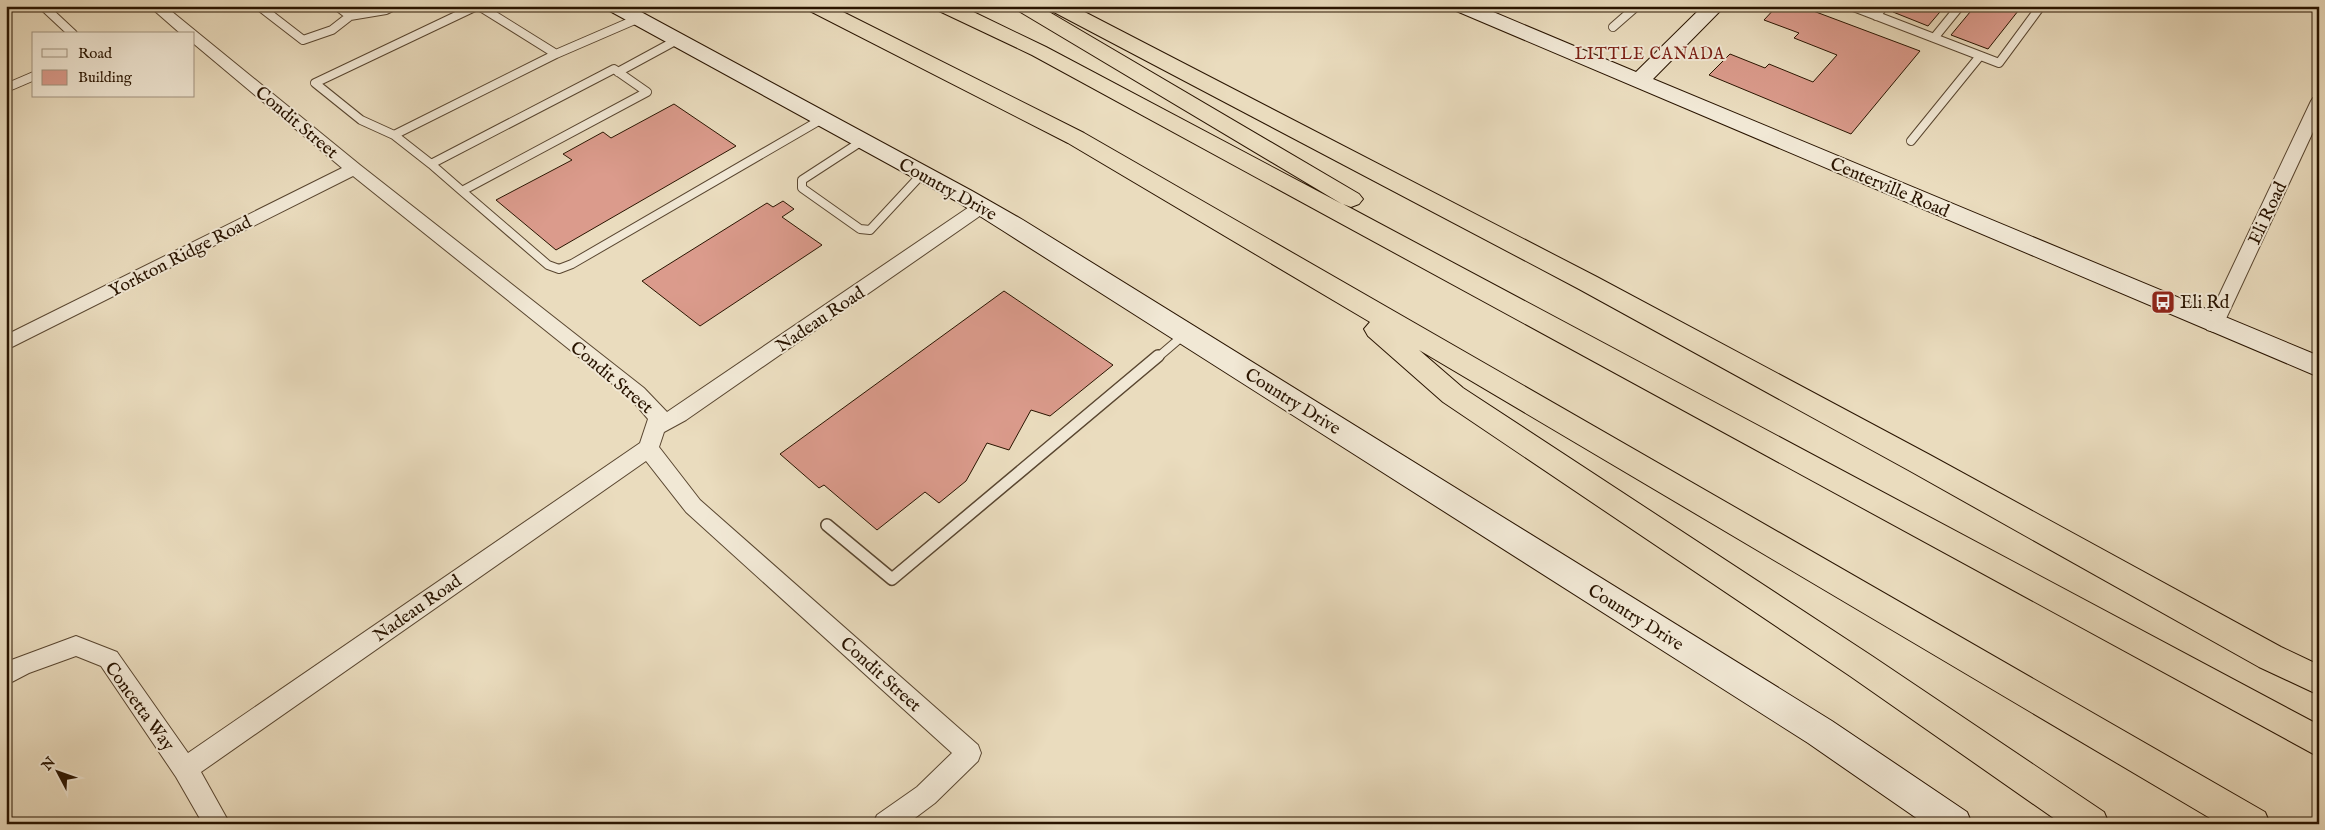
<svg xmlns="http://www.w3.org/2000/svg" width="2325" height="830" font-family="'IM FELL English',serif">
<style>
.building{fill:#db9b8c;stroke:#291400}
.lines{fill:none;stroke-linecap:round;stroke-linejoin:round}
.lane-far1-casing{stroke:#594630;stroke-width:10}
.lane-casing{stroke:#594630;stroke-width:14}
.street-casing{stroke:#594630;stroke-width:2}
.secondary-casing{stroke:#291400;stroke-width:2}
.highway-casing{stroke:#291400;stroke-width:2}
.lane-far1{stroke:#f1e8d5;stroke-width:8}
.lane{stroke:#f1e8d5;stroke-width:11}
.street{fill:#f1e8d5;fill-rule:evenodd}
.secondary{fill:#f1e8d5;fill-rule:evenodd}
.highway{fill:#eadcbe;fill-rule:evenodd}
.labels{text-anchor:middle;stroke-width:4;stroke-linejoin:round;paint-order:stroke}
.far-quarter-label{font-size:16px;letter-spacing:1px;fill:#7a1f14;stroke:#f1e8d5}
.street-label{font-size:18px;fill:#291400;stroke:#f1e8d5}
.poi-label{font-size:18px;fill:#291400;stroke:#f1e8d5;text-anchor:start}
</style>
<rect width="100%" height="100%" fill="#eadcbe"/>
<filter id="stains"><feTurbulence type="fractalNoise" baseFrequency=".004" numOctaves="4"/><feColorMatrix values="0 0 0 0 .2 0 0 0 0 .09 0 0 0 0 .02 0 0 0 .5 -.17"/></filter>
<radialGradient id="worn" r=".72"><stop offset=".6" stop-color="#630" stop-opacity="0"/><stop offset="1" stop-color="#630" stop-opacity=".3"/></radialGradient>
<path class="building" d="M1777,6h23l120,45 -69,83 -142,-59 21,-21 35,14 4,-4 44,18 24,-27 -43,-17 5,-5 -35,-13z
M1898,6h47l-17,20 -35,-14z
M1975,6h47l-34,43 -37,-14z
M674,104l62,42 -180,104 -60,-50 76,-40 -9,-6 40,-22 8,6z
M783,201l11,8 -12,8 40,28 -122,81 -58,-45 125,-78 6,4z
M1004,291l109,74 -63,51 -19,-6 -22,40 -22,-7 -21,38 -27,22 -14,-11 -48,38 -53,-45 -5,3 -39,-34z"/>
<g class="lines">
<g class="lane-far1-casing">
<path id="lane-far1" d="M43,6l30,28
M259,6l44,34 29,-10 18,-14 -13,-10
M479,6l77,48
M1851,6l148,57 42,-57
M350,16l36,-6 8,-4
M1876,16l8,-10
M1613,27l24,-21
M1934,38l26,-32
M614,69l33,23 -185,99 -31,-27z
M618,72l59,-32
M6,88l28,-12
M394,135l-33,-15 -46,-37 162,-77
M862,141l-60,39v8l58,41 10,1 52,-56
M1911,141l69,-85
M431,164l-37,-29 162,-81 81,-35
M462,191l86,74 11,4 13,-5 250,-145
M1157,358l28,-24"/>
</g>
<g class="lane-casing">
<path id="lane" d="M827,525l65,54 266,-223"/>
</g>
<g class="street-casing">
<path id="street" d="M149,6h16l195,159 284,223 23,24 308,-209 6,-2 6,2 3,4 -3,4 -301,209 -22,12 -5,15 41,53 278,245 3,8 -3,8 -43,42 -28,21h-34l4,-9 40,-28 35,-34 -266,-241 -40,-51 -445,311 29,52h-27l-27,-47 -75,-111 -25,-10 -47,17 -23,12v-23l70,-26 41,16 71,101 452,-310 8,-24 -18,-21 -277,-222 -347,174v-15l336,-167 -148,-124v-10h-13z
M2319,96v23l-96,206 -2,5 -7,2 -7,-2 -2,-5 106,-224 2,-3z"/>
</g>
<g class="secondary-casing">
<path id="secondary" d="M605,6h25l342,185 51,29 809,501 135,91 5,12h-47l-117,-81 -803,-511 -49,-31 -348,-191z
M1451,6h28l157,66 67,-66h22l-72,73 666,277v21l-865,-367z"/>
</g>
<g class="highway-casing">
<path id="highway" d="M805,6h26l253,127 1181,679 5,12h-50l-801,-474 44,38 409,268 232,156 5,12h-47l-212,-148 -407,-274 -75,-66 -4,-7 6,-7 -302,-179 -260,-133z
M934,6h27l85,41 296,157 -325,-194 -3,-4h25l320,188 4,5 -4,5 -8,3 -8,-3 976,521v32l-1287,-702 -95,-45z
M1047,6h26l524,271 333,178 351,192 38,18v30l-60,-28 -349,-196 -331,-182 -529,-279z"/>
</g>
<use href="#lane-far1" class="lane-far1"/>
<use href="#lane" class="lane"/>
<use href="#street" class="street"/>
<use href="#secondary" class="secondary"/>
<use href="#highway" class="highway"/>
</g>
<defs>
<g id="bus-square" transform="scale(1.25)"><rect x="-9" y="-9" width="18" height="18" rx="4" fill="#8f2418" stroke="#f1e8d5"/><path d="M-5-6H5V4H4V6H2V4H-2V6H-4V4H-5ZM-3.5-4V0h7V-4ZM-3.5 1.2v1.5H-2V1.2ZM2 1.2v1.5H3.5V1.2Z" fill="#fff"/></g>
</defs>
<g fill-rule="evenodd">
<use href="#bus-square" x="2163" y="302"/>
</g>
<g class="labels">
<g class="far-quarter-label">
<text x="1650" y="59">LITTLE CANADA</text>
</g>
<g class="street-label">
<text transform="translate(297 122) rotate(40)" y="6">Condit Street</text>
<text transform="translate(1890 187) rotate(23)" y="6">Centerville Road</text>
<text transform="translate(948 189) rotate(29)" y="6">Country Drive</text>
<text transform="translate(2267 213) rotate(-65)" y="6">Eli Road</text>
<text transform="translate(180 256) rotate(-27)" y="6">Yorkton Ridge Road</text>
<text transform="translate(820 319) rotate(-34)" y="6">Nadeau Road</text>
<text transform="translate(612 377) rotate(40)" y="6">Condit Street</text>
<text transform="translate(1293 401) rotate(32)" y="6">Country Drive</text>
<text transform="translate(417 608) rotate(-35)" y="6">Nadeau Road</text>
<text transform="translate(1636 617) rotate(32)" y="6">Country Drive</text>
<text transform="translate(881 674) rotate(42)" y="6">Condit Street</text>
<text transform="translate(140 706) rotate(54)" y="6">Concetta Way</text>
</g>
<g class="poi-label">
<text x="2180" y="308">Eli Rd</text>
</g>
</g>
<rect width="2325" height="830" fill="none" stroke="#eadcbe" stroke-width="25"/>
<rect x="8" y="8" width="2310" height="815" fill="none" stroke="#291400" stroke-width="2.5"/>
<rect x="12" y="12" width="2300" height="805" fill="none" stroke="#291400"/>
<rect x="32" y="32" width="162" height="65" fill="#f1e8d5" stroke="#a19380"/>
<rect x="42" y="49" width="25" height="8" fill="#f1e8d5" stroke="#a19380"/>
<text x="78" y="58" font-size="15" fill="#291400">Road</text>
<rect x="42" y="70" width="25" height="15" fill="#db9b8c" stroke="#a19380"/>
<text x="78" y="82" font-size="15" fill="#291400">Building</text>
<g transform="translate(58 772) rotate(311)" stroke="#f1e8d5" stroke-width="4" paint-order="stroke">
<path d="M0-4L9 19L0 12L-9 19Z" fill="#291400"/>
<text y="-8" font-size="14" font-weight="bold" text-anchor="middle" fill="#291400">N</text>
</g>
<rect width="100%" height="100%" filter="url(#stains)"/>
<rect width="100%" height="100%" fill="url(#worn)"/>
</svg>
